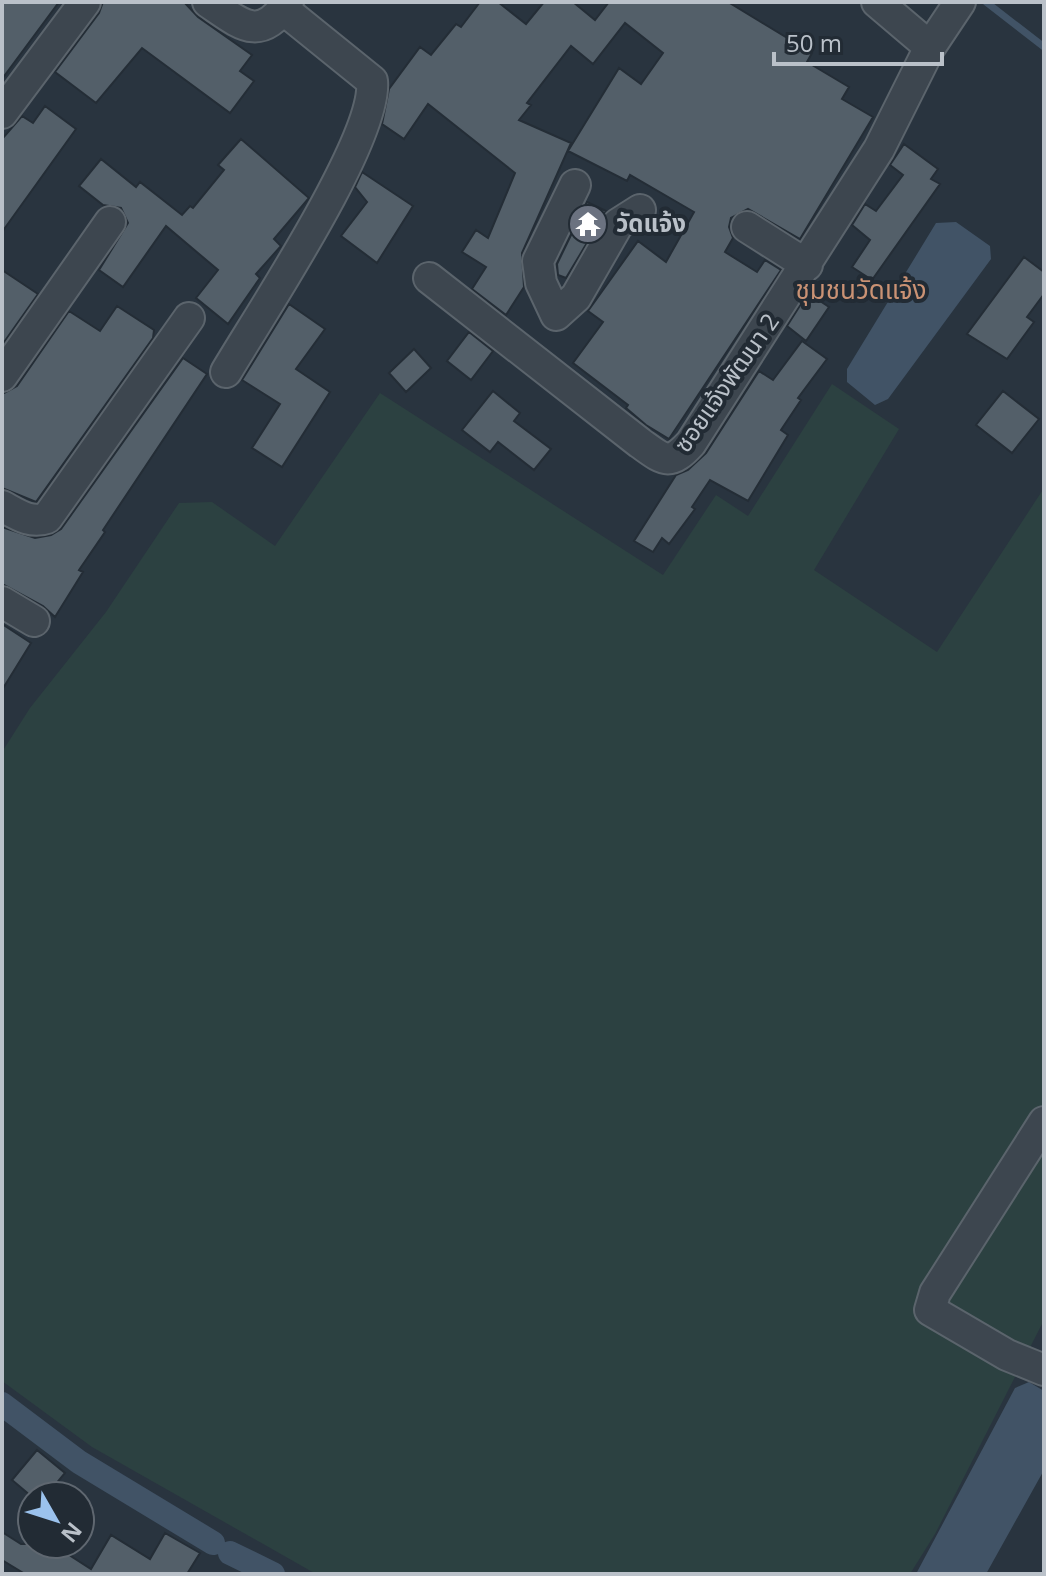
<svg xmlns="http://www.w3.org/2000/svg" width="1046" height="1576" font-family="'Open Sans','Noto Sans Thai',sans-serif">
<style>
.green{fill:#2c4141}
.water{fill:#415366}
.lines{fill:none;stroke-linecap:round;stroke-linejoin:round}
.stream{stroke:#415366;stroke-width:7}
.canal{stroke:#415366;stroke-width:24}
.building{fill:#535f69;stroke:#242d36;stroke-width:2}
.minor-casing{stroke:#5b646c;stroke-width:34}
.minor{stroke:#3d464f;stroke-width:30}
.labels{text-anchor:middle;stroke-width:8;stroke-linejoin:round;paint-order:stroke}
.poi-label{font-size:24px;font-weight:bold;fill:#bac1c9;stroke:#222b34;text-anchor:start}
.street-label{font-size:24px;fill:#bac1c9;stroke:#222b34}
.neighbourhood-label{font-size:26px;fill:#ca9274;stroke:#222b34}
</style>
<rect width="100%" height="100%" fill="#29343f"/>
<path class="green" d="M832,384l67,45 -85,141 123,82 107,-164v832l-109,214 -25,40h-594l-224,-127 -90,-66v-629l28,-44 76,-96 73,-109 33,-1 63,44 105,-153 283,182 53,-80 32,21z"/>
<path class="water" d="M956,222l34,24 1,13 -103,140 -13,6 -28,-23v-13l89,-146z
M1029,1382l15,9v79l-58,104h-70l99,-186z"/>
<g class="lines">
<path class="stream" d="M986,2l58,45"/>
<path class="canal" d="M2,1404l77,58 134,81
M230,1553l43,21"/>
</g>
<path class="building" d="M2,2h57l-57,77z
M103,2h81l14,15 54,38 -12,16 14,10 -24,32 -88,-65 -46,55 -41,-31 44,-59z
M480,2h18l28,22 18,-22h29l22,18 14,-18h119l84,51 -5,9 42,25 -7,12 31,18 -73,122 -52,-30 -17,9 -2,9 4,11 -8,14 32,20 8,-12 16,10 -112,169 -23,-14 -20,-17 2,-3 -55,-42 30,-41 -15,-11 50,-70 28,21 28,-50 -64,-37 -3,6 -59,-30 51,-83 22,16 22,-31 -38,-30 -32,41 -22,-18 -44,57 4,2 -12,15 52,23 -49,110 2,34 -18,28 -34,-26 14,-22 -24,-15 14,-22 12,8 27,-65 -87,-69 -24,35 -22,-15 7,-35 31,-42 11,8 25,-31 5,3z
M45,106l31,23 -74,103v-93l20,-23 11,7z
M241,139l68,59 -35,41 7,7 -25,28 4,4 -32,46 -32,-26 22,-28 -52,-44 -43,61 -24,-17 29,-47 -7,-15 -18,-3 -24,-19 22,-27 35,28 4,-5 42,33 8,-9 3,2 31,-38 -6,-5z
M904,144l34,25 -7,10 9,5 -68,96 -20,-13 18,-27 -18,-15 13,-21 11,7 27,-36 -13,-10z
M362,172l51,34 -36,57 -36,-27 26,-34 -12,-15z
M587,202l19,9 -40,67 -8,-3 -1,-11z
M1024,257l20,15v22l-17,23 7,5 -27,37 -40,-25z
M2,270l36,24 -36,51z
M808,293l21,14 -23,34 -19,-15z
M289,304l36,25 -29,40 34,23 -48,75 -30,-19 28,-44 -38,-24z
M117,306l37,24 -1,8 -117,164 -34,-14v-94l15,-8 52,-75 31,20z
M469,332l24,19 -22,29 -24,-19z
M802,341l25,18 -29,39 3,2 -20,30 7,5 -40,66 -38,-21 -18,27 3,2 -26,35 -7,-6 -9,14 -19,-11 42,-66 12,-5 18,-17 53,-82 14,9z
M414,349l17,19 -25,24 -17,-19z
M183,358l24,16 -104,156 2,2 -26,38 4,2 -28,45 -12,-11 -41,-22v-57l33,11 16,-3 10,-6z
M493,391l27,22 -6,8 37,28 -17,21 -36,-28 -8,10 -28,-22z
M1003,391l36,28 -27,34 -36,-28z
M2,624l29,19 -29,47z
M37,1450l28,23 -19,23h-15l-19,-16z
M2,1532l19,12h31l39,25 20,-34 39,24 15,-26 35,20 -13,21h-162l-23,-14z"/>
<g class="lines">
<g class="minor-casing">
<path id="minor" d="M208,2c34,23 52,41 80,0
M877,2l53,45
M2,113l83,-111
M575,185l-37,76 3,22 15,32 20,-18 42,-73 22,-14
M747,227l60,38
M429,278l211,165c24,17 29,24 51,0l188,-294 51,-102 30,-45
M226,372c33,-56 152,-234 146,-291l-89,-72
M2,376l108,-154
M2,506c15,8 28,18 45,12l142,-200
M2,602l32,19
M1044,1122l-109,171 -5,17 77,45 37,15"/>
</g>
<use href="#minor" class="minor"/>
</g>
<defs>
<g id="temple-disc" transform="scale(2)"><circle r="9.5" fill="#6b7280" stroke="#222b34"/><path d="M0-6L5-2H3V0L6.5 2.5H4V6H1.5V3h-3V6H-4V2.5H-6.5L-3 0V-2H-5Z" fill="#fff"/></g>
</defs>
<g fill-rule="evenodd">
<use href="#temple-disc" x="588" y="224"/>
</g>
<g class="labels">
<g class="poi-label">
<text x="616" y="232">วัดแจ้ง</text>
</g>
<g class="street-label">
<text transform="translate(727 383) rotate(-55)" y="8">ซอยแจ้งพัฒนา 2</text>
</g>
<g class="neighbourhood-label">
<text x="861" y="299">ชุมชนวัดแจ้ง</text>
</g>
</g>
<rect width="1046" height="1576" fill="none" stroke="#bac1c9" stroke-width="8"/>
<g transform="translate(56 1520) rotate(129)"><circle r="38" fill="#222b34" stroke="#5f6770" stroke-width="2"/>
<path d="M0-6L14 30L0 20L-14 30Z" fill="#9bc2ed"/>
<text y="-12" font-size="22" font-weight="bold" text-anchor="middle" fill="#bac1c9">N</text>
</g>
<path d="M774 52v12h168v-12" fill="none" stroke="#bac1c9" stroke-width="4"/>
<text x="786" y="52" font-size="24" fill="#bac1c9" stroke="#222b34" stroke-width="6" paint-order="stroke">50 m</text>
</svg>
